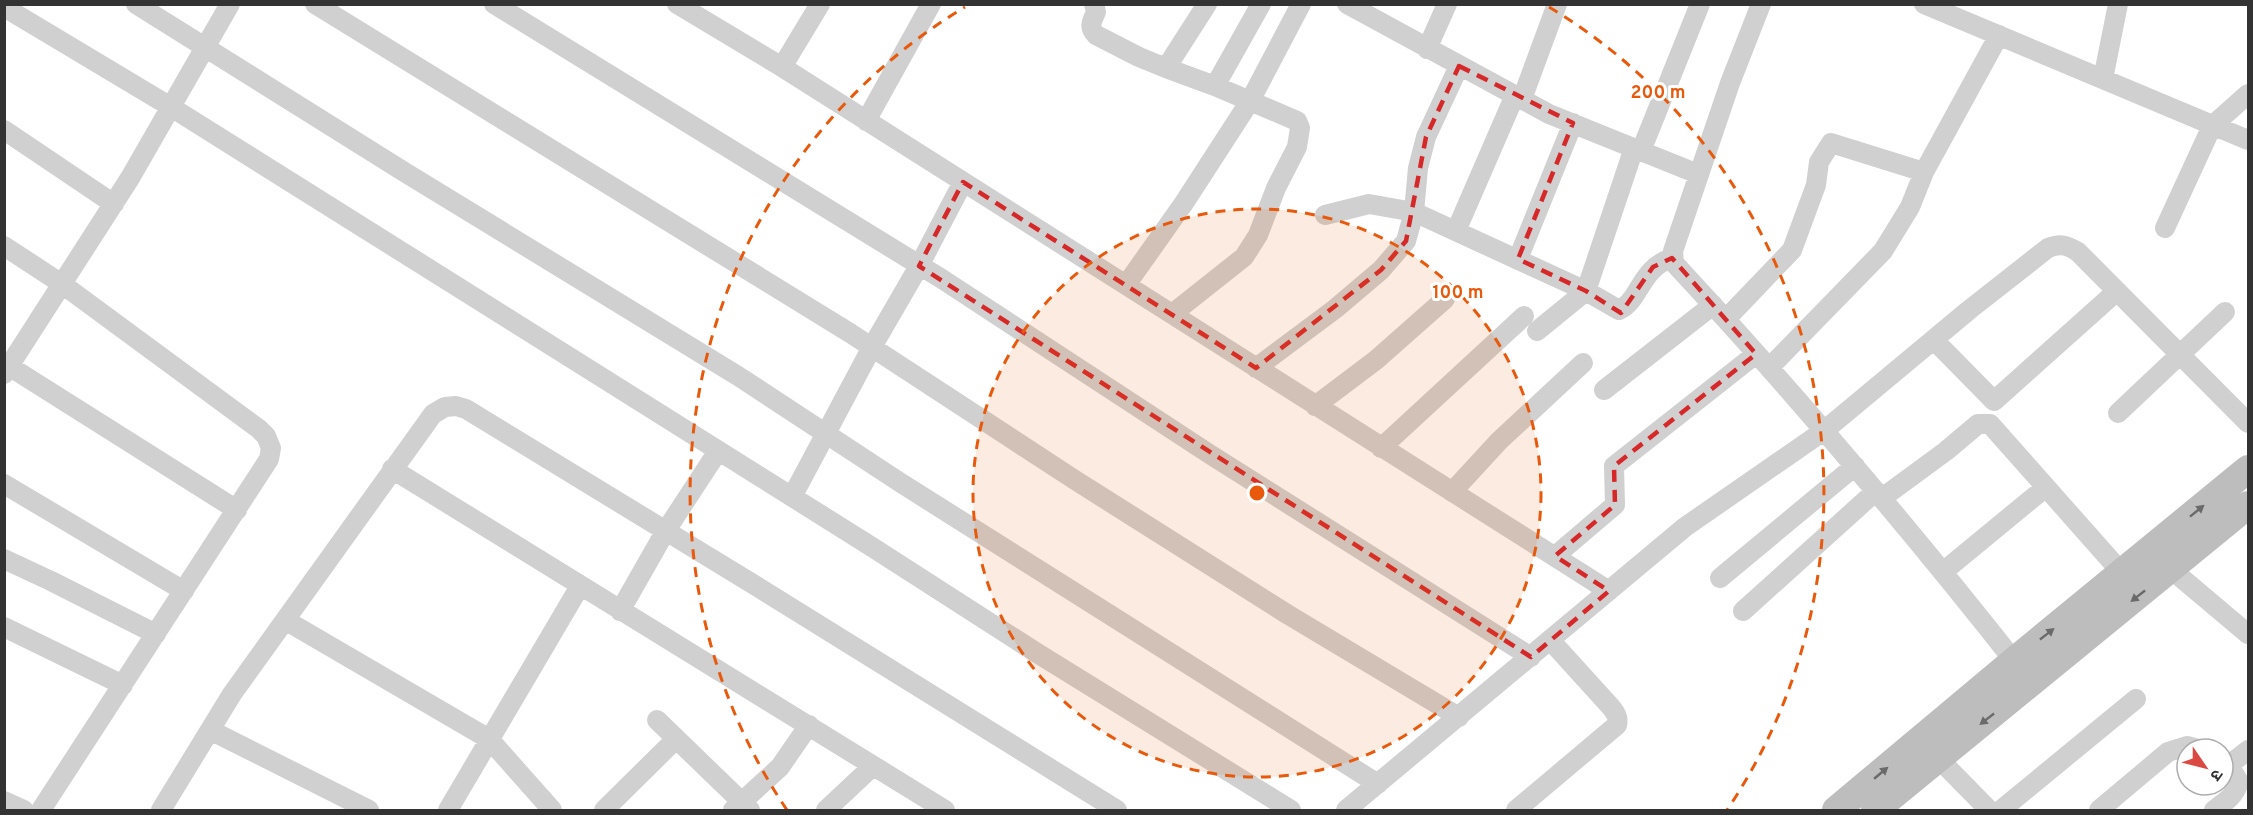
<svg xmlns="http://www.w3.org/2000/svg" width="2253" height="815" font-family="Overpass,'Noto Sans Devanagari',sans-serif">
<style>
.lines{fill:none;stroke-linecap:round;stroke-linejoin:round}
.minor{stroke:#d0d0d0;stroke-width:20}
.secondary{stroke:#bdbdbd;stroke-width:28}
.oneway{fill:#6a6a6a}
.marked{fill:none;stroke:#d62828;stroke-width:4.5;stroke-dasharray:12 8;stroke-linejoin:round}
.ring{fill:none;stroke:#e8590c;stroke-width:3;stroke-dasharray:10 8}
.centre{fill:#e8590c;stroke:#fff;stroke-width:3}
.ring-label{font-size:18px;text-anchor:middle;font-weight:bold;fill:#e8590c;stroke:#fff;stroke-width:6;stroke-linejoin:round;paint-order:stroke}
</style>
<rect width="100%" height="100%" fill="#fff"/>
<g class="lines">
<path class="minor" d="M136,4l270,169 332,203 163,107 477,301
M315,4l535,329 225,147 212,134 172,103
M494,4l448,275 269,176 320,202
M677,4l105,63 827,524
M1094,4l2,8c-4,9 -8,15 0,23l43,22 27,11 41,-64
M1347,4l202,110 149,60
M1761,4l-31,79 -57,168 1,12c122,131 237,267 348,408
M1924,4l324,136
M4,7l167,100 701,440 165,106 254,157
M1427,49l20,-45
M782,67l38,-63
M1166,68l49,18 82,35 3,7 -3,19 -21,41 -18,47 -14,22 -72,57
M2103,79l15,-75
M1215,86l46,-82
M1522,99l35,-95
M866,121l65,-117
M4,130l110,74
M1641,151l59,-147
M1325,215l44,-11 45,8 172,79 33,19c21,-9 21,-42 53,-52
M2165,228l47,-102 36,-32
M1456,231l59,-136
M4,246l58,38 197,145 7,7 5,12 -2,11 -228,351
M1518,259l55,-136
M1126,285l58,-82 66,-102 51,-97
M1726,319l66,-69 24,-65 3,-23 12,-19 93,29
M1537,331l49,-40 48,-143
M1934,340l60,61 123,-110
M4,363l233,147
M1256,368l79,-59 46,-39 25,-29 8,-29 4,-44 8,-31 33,-71
M1769,368l114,-117 27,-44 14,-35 75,-137
M4,374l126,-196 100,-174
M1604,390l109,-85
M1315,406l61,-46 69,-61
M2118,413l107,-101
M1381,448l143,-132
M392,469l553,341
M4,484l180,107
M1452,492l47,-51 84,-78
M792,497l80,-150 47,-81 44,-84
M1882,498l64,-47 32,-27h12l132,149
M1555,556l60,-51 -1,-39 142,-112
M4,559l47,22 105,53
M2172,570l76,64
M1944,571l102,-84
M1720,578l135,-112
M620,611l45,-79 53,-81
M1743,611l133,-120
M285,620l204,119 63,71
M4,627l119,58
M657,720l93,90
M210,730l159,80
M1938,758l51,52
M4,801l20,9
M161,810l71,-116 201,-280 12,-7 11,-1 10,3 295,180 356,221
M448,810l132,-224
M604,810l71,-70
M733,810l47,-43 29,-42
M826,810l47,-44
M1346,810l339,-283 140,-97 144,-120 79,-62c12,-5 19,-3 30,4l170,171
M1516,810l101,-85c2,-8 -2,-13 -7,-19l-59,-65
M2001,810l135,-111
M2099,810l69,-58 19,-6 11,3
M2214,810c11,-8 21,-14 25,-28l-10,-17 19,-15"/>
<path class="secondary" d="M1836,810l178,-149 234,-192
M1875,810l373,-305"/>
</g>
<defs><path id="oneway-solid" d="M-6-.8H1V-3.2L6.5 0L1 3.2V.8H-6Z" transform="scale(1.5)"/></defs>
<g class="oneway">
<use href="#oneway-solid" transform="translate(2197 511) rotate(-39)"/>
<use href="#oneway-solid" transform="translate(2138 596) rotate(142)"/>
<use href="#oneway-solid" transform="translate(2047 634) rotate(-38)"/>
<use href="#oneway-solid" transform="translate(1987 719) rotate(142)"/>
<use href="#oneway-solid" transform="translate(1881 773) rotate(-40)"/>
</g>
<path class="marked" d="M1459,66l114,57 -55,136 68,32 35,22 32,-46 19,-9 84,96 -142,112 1,39 -60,51 54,35 -78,66 -612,-391 44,-84 293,186 125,-98 25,-29 20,-104z"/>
<circle cx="1257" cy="493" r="284" fill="#e8590c" fill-opacity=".12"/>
<g class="ring">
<circle cx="1257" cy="493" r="284"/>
<path d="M787 810A567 567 0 0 1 965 7M1549 7A567 567 0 0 1 1727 810"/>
</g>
<circle cx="1257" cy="493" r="9" class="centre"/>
<g class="ring-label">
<text x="1658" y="98">200 m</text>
<text x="1458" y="298">100 m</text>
</g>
<rect width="2253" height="815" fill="none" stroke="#333333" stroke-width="12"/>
<g transform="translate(2205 767) rotate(125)"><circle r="28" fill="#ffffff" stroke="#adadad" stroke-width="1.5"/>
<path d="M0-4.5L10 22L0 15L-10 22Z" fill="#db4943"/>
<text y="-9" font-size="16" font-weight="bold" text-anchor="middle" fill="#333333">उ</text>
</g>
</svg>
